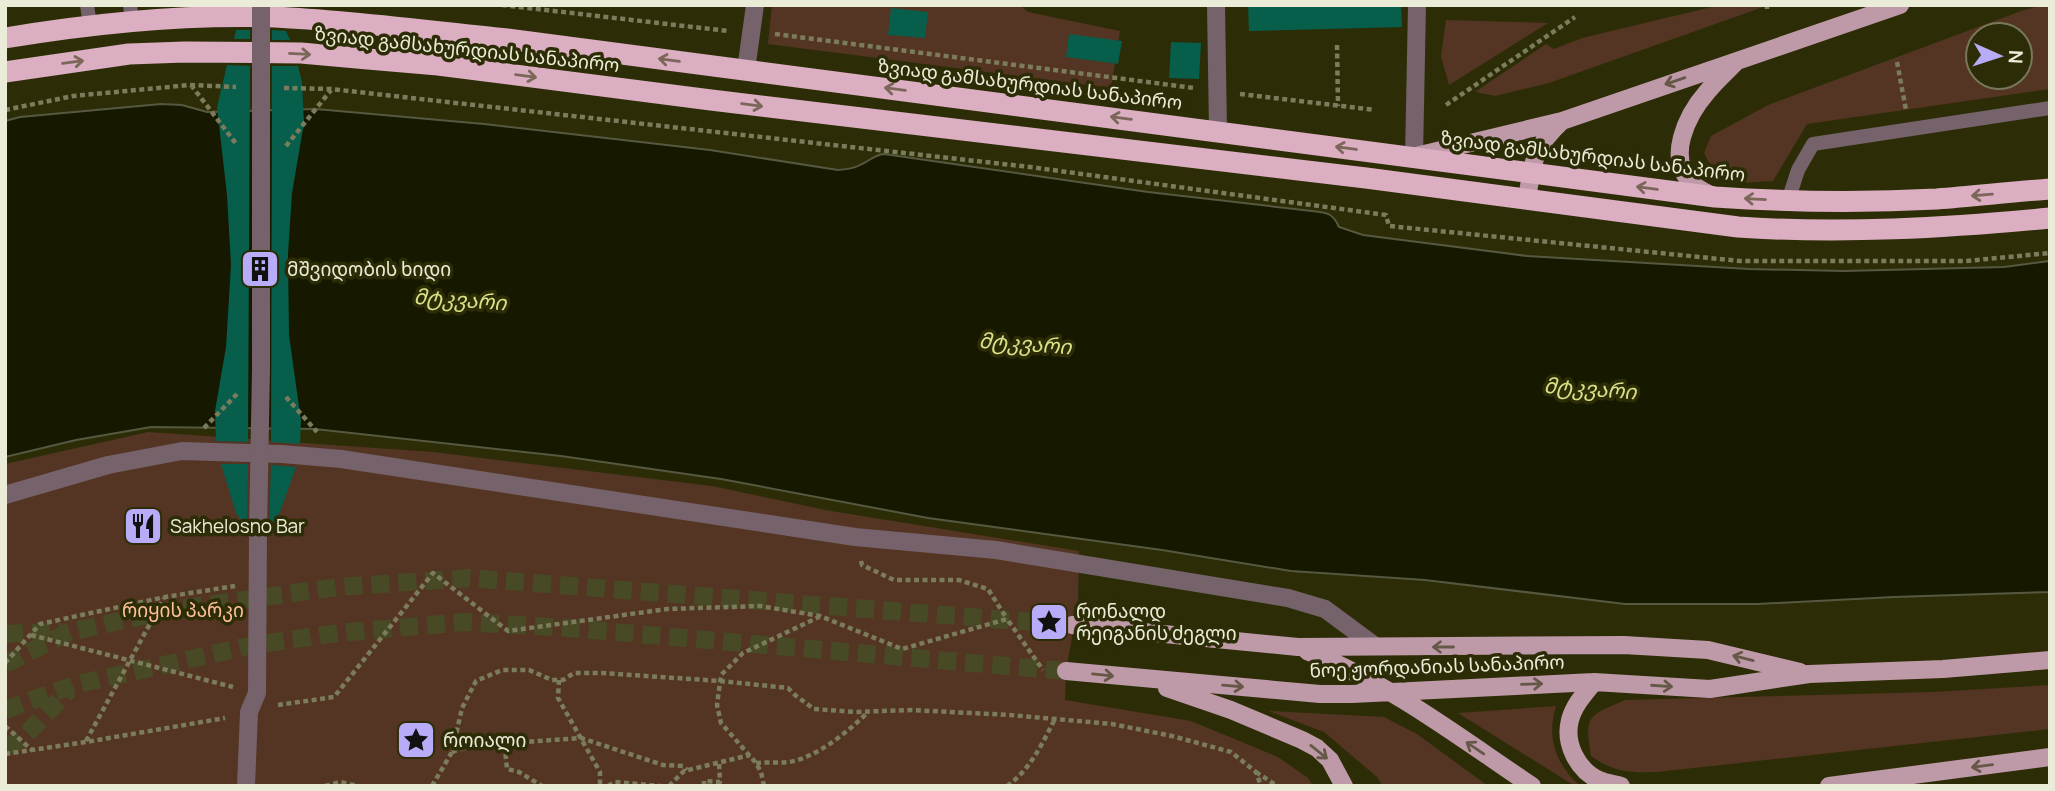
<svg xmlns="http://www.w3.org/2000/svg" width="2055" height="791" font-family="Manrope,'Noto Sans Georgian',sans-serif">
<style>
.green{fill:#543523;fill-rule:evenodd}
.water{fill:#171800;stroke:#565840;stroke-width:2}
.building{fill:#075e4b}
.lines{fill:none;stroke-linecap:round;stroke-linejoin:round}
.primary-tunnel{stroke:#484a25;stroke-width:18;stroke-dasharray:18 9;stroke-linecap:butt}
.path{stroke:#7b7c5c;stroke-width:4.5;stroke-dasharray:5 3.5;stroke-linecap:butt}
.lane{stroke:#75626a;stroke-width:14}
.street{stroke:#75626a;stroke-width:18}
.primary{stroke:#be99a8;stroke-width:18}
.highway{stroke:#dbaec1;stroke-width:21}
.street-bridge{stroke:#75626a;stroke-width:18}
.oneway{stroke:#7b675a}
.oneway2{stroke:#665847}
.labels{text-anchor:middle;stroke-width:7;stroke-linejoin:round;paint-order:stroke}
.street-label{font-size:19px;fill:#eaecd7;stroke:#2c2d06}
.poi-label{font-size:19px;fill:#eaecd7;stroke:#2c2d06;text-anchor:start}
.park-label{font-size:19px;fill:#ffbf99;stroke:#2c2d06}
.water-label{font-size:21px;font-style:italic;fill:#dae087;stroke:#2c2d06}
</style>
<rect width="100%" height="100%" fill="#2c2d06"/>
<path class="green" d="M772,5h248l8,7 92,19 -9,57 -343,-44z
M1720,5h43v2l-214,76 -54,13 -20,-4 71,-48 8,5 28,-11z
M2044,5h6v84l-243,35 -34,57c-38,1 -50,10 -69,-28l7,-17 57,-31 256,-95zM1978,35h42v42h-42z
M1446,20l102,3 -99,62 -8,-29z
M148,432l285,20 279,34 113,24 254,41 -1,53 -12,67 -1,29 126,21 87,36 30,21 5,8h-1308v-322z
M2050,685v44l-393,43c-28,1 -43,0 -66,-16 -7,-42 -2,-40 34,-56l308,-8z
M1556,706c-10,32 0,58 24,80h-5l-117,-73z
M1269,711l115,6 33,17 71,52h-105l-6,-9 -53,-45z"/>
<path class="water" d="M161,104l21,1 25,7 109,-3 168,15 226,26 128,20c9,-1 16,-1 24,-6 9,-4 12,-9 22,-10l264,38 164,19c15,2 20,1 27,16l24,8 164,21 222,13 95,2 160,-4 46,-6v331l-156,5 -136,7h-133l-200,-24 -134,-9 -129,-21 -234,-32 -207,-39 -160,-23 -246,-27 -164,-2 -75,13 -71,17v-336l15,-4z"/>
<path class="building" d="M1248,5h153l1,22 -153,4z
M891,8l37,4 -3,26 -37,-3z
M236,30h14v9h-16z
M272,30l14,1 4,9h-18z
M1069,34l53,7 -4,23 -52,-7z
M1171,42l30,1 -2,36 -30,-1z
M227,65l23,1 -2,376 -32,-1 -1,-30 11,-64 5,-82 -4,-70 -10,-88z
M272,66h26l4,16 2,41 -12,70 -4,61 1,81 12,86 -1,23 -29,-2z
M221,464h27l-1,64 -11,-15z
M271,465l25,2 -16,45 -11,15z"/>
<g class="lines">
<path class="primary-tunnel" d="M5,634l57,-2
M5,664l64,-32 102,-22 167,-23 131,-9 603,47
M5,710l69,-25 179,-40 85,-12 127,-11 103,6 498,43
M5,748l20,-12 44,-46"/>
<path class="path" d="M502,5l226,26
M1767,5v4
M775,34l419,54
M1337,45l1,61
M1897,62l9,48
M191,85l46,60
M284,88l47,1 699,78 356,48 3,11 351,35h226l84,-8
M1240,94l135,16
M1446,105l129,-88
M5,110l68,-14 117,-11 46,2
M286,146l45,-56
M286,397l31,35
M204,428l33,-34
M861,561l1,4 32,15h65l29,9 19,30
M31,635l202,52
M5,663l35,-39 125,-27 70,-11
M559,680l-1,18 42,74v14
M278,705l56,-8 99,-124 75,58 159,-22 93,-3 60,10 82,33 105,-30 36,51
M5,726l28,25
M86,741l78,-143
M505,749l19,-7 57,-4 82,27 20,1 4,4
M452,752c16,-6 37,-11 53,-3l2,20 12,3 23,14
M5,754l81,-12 139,-24
M756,763c11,-1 22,0 33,-1 27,-4 60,-31 79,-50
M1256,772l21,14
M325,786l15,-4 18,4
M432,786l20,-34 10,-44 14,-27 26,-11h27l23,10h11l11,-7h28l118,8 68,7 7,7 19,14 41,3 56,-2 99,5 102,9 60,12 59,16 25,20 5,14
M608,786l7,-4 46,4
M669,786l15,-15 66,-16
M704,786v-5l16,1 -1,-20
M764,786l-3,-14 -5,-9 -35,-40 -4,-18 4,-30 22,-22 76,-36
M1007,786c23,-16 35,-42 48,-67"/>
<path class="lane" d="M87,5l3,20
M130,5l2,16
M1788,201l10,-31 15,-26 237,-36"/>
<path class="street" d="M1216,5l2,126
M746,70l9,-65
M1414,157l3,-152
M5,495l103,-30 74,-14 100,3 59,5 514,78 141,13 292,48 37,11 50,37
M246,786l3,-74 8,-19 1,-160"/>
<path class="primary" d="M1416,156l146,-35 338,-116
M1711,195c-6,-3 -13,-6 -18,-11 -28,-25 -6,-69 14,-92 9,-11 20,-21 30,-31
M1527,199c6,-38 6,-51 35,-78
M1072,625l226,22 326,-2 84,5 92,22
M1307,651c82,32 152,86 225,135
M1066,671l254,23h32l242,-12 116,7 99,-15 134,-5 107,-9
M1594,682c-9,11 -20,23 -24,38 -6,23 7,50 29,60 7,3 15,4 22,6
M1167,688l64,22 71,30 15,8 13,12 14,26
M1829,786l221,-29"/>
<path class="highway" d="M5,38c89,-15 179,-24 270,-21 77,4 155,14 232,22l1208,158c74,5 148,6 222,2 37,-3 75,-7 113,-10
M5,72l124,-18 56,-2 116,1 67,6 70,6 273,35 655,78 372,49c104,7 208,1 312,-9"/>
<path class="street-bridge" d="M258,533l3,-164v-364"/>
</g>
<defs><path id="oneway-shaft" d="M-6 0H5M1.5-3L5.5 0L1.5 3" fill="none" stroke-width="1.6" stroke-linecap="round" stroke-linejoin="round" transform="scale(1.75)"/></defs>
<g class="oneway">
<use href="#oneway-shaft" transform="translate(300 54) rotate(3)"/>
<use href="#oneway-shaft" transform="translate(669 60) rotate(-173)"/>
<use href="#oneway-shaft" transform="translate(73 62) rotate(-8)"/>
<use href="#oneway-shaft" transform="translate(526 76) rotate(7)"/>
<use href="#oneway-shaft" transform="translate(895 89) rotate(-173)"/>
<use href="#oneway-shaft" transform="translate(752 105) rotate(7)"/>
<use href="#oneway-shaft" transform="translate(1121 118) rotate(-173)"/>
<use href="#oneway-shaft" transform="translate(1346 148) rotate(-172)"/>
<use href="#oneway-shaft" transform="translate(1647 188) rotate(-172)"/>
<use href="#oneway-shaft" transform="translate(1982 195) rotate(175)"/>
<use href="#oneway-shaft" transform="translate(1755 199) rotate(-177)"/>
</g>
<g class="oneway2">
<use href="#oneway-shaft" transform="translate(1675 81) rotate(161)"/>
<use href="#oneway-shaft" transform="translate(1443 647) rotate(180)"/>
<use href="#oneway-shaft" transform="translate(1743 658) rotate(-166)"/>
<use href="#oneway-shaft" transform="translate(1103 675) rotate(6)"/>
<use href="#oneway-shaft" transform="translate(1532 684) rotate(-2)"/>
<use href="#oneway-shaft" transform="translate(1233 686) rotate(5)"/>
<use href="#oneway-shaft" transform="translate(1662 686) rotate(4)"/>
<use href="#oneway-shaft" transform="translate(1475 748) rotate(-146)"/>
<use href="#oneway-shaft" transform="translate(1319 752) rotate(39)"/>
<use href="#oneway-shaft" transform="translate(1982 766) rotate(173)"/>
</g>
<defs>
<g id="building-square" transform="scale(2.0125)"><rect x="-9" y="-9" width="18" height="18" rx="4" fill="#b8abf7" stroke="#2c2d06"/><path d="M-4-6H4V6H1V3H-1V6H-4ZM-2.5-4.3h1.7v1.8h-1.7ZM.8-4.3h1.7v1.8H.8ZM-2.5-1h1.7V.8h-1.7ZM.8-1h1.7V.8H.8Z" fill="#111"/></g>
<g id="restaurant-square" transform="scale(2.0125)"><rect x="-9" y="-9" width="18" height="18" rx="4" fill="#b8abf7" stroke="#2c2d06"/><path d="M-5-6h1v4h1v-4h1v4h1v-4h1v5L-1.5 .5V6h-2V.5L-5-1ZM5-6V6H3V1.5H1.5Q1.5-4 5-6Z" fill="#111"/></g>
<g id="sight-square" transform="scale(2.0125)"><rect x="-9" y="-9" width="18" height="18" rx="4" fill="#b8abf7" stroke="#2c2d06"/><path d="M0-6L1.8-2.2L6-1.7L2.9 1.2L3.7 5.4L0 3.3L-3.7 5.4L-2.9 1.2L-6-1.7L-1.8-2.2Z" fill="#111"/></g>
</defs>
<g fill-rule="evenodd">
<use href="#building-square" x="260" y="269"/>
<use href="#restaurant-square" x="143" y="526"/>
<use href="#sight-square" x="1049" y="622"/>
<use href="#sight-square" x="416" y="740"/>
</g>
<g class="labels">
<g class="street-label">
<text transform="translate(467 49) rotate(6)" y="7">ზვიად გამსახურდიას სანაპირო</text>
<text transform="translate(1030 84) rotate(7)" y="7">ზვიად გამსახურდიას სანაპირო</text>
<text transform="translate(1593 156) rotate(7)" y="7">ზვიად გამსახურდიას სანაპირო</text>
<text transform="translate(1437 666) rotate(-2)" y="7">ნოე ჟორდანიას სანაპირო</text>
</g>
<g class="poi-label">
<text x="287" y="276">მშვიდობის ხიდი</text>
<text x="170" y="533">Sakhelosno Bar</text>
<text x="1076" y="618">რონალდ<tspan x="1076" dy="22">რეიგანის ძეგლი</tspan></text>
<text x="443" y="747">როიალი</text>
</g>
<g class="park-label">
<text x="183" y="617">რიყის პარკი</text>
</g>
<g class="water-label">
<text transform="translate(460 300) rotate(4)" y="7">მტკვარი</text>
<text transform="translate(1025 344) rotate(4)" y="7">მტკვარი</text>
<text transform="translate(1590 389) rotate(4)" y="7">მტკვარი</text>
</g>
</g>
<rect width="2055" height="791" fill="none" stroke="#eaecd7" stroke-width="14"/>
<g transform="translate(1999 56) rotate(93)"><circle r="33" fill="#2c2d06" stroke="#78795a" stroke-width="2"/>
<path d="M0-5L12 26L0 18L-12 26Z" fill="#b8abf7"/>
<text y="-10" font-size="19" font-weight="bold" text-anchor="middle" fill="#eaecd7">N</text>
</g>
</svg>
